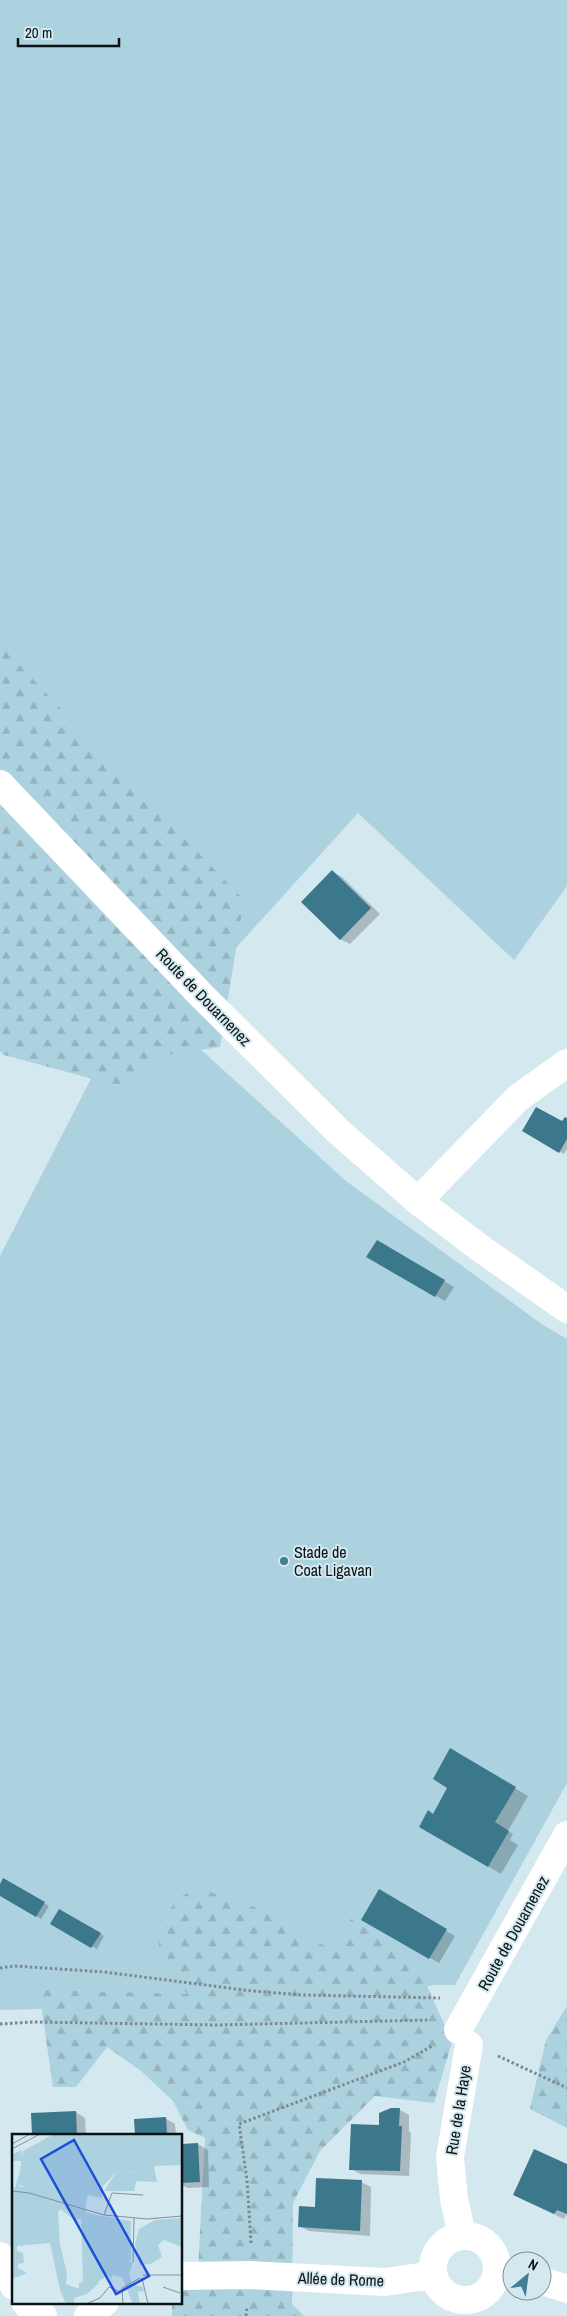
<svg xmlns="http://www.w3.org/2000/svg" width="567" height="2316" font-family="'Archivo Narrow',sans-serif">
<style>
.grass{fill:#acd2df}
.forest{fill:url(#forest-firs)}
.shadow{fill:#0003}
.building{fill:#3b788c}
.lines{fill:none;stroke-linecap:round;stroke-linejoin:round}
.path{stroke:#7c8a8f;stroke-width:3;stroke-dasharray:2.5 2.5;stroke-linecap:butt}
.minor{stroke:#fff;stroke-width:28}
.secondary{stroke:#fff;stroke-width:28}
.poi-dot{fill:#407f94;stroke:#d4e8ef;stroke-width:2}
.labels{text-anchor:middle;stroke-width:4;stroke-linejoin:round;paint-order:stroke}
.street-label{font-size:16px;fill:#0b1214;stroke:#d4e8ef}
.poi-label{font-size:16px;fill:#0b1214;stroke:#d4e8ef;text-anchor:start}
.inset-road{fill:none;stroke:#849297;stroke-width:1}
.view{fill:#1d4ed8;fill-opacity:0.15;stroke:#1d4ed8;stroke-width:2.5}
.inset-edge{fill:none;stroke:#0b1214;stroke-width:2.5}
</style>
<defs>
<pattern id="forest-firs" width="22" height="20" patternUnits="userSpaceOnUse" patternTransform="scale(1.25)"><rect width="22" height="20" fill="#acd2df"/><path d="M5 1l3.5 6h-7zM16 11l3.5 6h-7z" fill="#93b3be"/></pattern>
</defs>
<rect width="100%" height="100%" fill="#d4e8ef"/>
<path class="grass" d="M0,0h567v886l-53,74 -156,-147 -141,156 -217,-264z
M136,991l210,190 197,144 24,14v444l-112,202h-21l-171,36 -113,-15 -150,4v-754z"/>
<path class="forest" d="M0,644l124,132 120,124 -24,147 -68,10 -22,32 -126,-34 -4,-4z
M198,1888l73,25 57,35 23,-29 65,42 36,81 -18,61 -59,-7 -55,55 -27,52 -1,101 12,12h-132v-14h9v-11l16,-2 8,-151 -17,-8 -15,-29 -32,-30 -34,-24 -31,40h-23l-14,-97 148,4 -27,-38 -3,-31 23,-28z
M567,2006v122l-37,-19 16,-69z"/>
<path class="shadow" d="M332,872l10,5 38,37 -30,30 -10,-5z
M567,1119v30l-3,5 -40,-24 38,-7z
M377,1242l77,45 -9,14 -77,-44z
M450,1750l78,46 -20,35 5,3 -3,6 8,5 -17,29 -80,-48 12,-11 16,-28z
M4,1879l45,27 -8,13 -41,-25v-8z
M379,1891l76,45 -16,27 -76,-43z
M59,1911l45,25 -7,13 -45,-25z
M400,2110l9,5v17l2,1 -2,43 -49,-2 -9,-5 29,-43z
M76,2112l9,6 1,17h-52z
M165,2118l10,6 1,11h-40z
M198,2144l10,6 1,37 -21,1 -7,-3v-40z
M567,2166v48l-3,5 -40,-19z
M361,2182l10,5 -1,49 -61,-5 -10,-5 17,-18z"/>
<path class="building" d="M332,870l39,38 -31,32 -39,-38z
M536,1107l26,14 3,-4 2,1v21l-8,14 -37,-22z
M377,1240l68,40 -10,17 -69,-40z
M450,1748l66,39 -21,35 14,9 -21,36 -69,-40 9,-17 5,4 14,-26 -14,-9z
M3,1878l42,24 -9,15 -36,-21v-12z
M379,1889l68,40 -18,30 -68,-39z
M59,1909l42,24 -10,15 -41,-24z
M391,2108h9l-1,18h3l-2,45 -51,-1 2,-46 28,1v-12z
M76,2111l1,24h-45l-1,-22z
M166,2117l1,18h-32l-1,-16z
M198,2143l2,39 -19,1v-39z
M534,2149l33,15v50l-10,-4 -3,4 -41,-19z
M316,2178l46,2 -2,51 -62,-4 1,-21 16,1z"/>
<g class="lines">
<path class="path" d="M0,1968l15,-2 89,6 148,19 51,4 137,3
M0,2024l33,-2 183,3 213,-5
M498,2056l69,32
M251,2243l-4,-63 -8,-56 165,-62 28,-16
M246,2316l1,-9"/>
<path class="minor" d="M418,1201l100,-103 49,-35
M458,2030l109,-195
M462,2235l-8,-36 -4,-42 19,-112
M433 2268a32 32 0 1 1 64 0a32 32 0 1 1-64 0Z
M0,2256l14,30
M181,2276l68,-1 136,7 48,-7
M542,2281l25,8
M25,2302l5,6 13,8
M88,2316l17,-14"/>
<path class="secondary" d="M0,784l200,210 139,138 79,69 62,47 87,61"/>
</g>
<circle class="poi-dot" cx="284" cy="1561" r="5"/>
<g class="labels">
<g class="street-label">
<text transform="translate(204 997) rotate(46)" y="6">Route de Douarnenez</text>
<text transform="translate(513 1933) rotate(-61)" y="6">Route de Douarnenez</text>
<text transform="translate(458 2110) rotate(-81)" y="6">Rue de la Haye</text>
<text transform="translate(341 2279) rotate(2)" y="6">Allée de Rome</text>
</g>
<g class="poi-label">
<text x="294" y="1558">Stade de<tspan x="294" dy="18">Coat Ligavan</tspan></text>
</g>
</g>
<g transform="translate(12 2134)">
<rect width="170" height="170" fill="#d4e8ef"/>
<path d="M42,0h62l10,18 12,-8v11l9,17 -30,-1 -14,15 -1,12 -14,-3 -3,13 -67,-24 5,-33zM69,78l50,9v39l-35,23h-13z" fill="#acd2df"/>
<path d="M104,0h66v31l-28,1 3,16 -21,-1 -2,10h-30l13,-20 29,1 -9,-17 1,-10 -12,8zM9,16l3,13 -5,23 26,4 39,13 3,10 -4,5 -8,2 -15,-11 -2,4 2,32 7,28 -1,11 13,5v-6l14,-4 6,4 -12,11 -13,4v6h-8l-6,-14 -10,-47 -33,3v5l6,2 1,10 -6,1v4l9,5 -15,6v-91h3l8,-27h-11v-6zM170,84v29l-18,-7 -6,5 4,12 -12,7 -10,1 -5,-21 4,-15 16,-9zM111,125l10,4 -4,11 3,10 11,3 1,4 -6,1 2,12h-7l-11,-27 -9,-2 -2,4 -4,-5 9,-5 -3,-6z" fill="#acd2df"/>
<path class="inset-road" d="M0,10l18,-10M0,15l28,-15M0,57l17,2 75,22 43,4 35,-3M92,81l8,-22 31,2M121,128l1,-44M131,141h39M130,144l6,26M151,153l17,6M74,170l14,-6 9,-11 11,5M111,170l-1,-16 18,-10"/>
<path class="view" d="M62,6l75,136 -33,18 -75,-135z"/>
<rect width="170" height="170" class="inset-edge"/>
</g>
<g transform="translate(527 2276) rotate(29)"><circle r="24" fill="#d4e8ef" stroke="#849297"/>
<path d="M0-4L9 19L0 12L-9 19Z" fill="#407f94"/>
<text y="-8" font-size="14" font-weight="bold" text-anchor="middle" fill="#0b1214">N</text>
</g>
<path d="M18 38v8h101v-8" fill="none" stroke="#0b1214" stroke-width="2.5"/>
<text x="25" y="38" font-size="15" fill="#0b1214" stroke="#d4e8ef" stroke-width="4" paint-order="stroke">20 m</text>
</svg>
